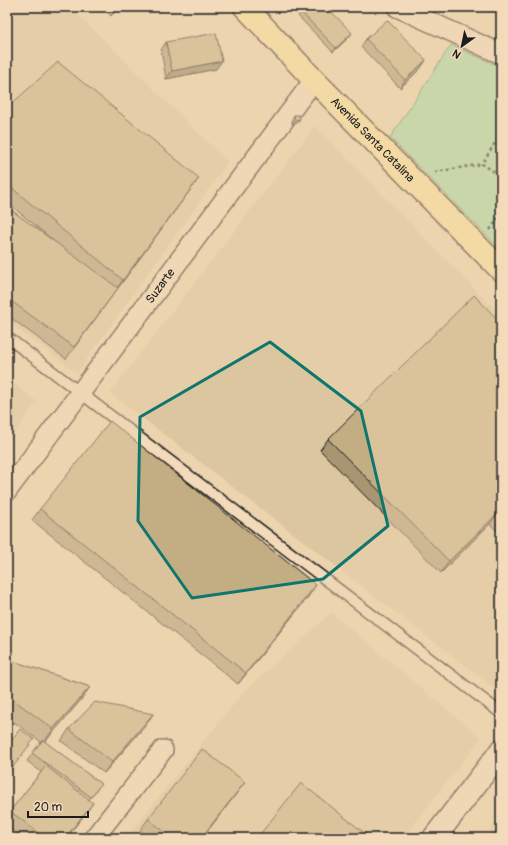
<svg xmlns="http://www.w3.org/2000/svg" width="508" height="845" font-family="Pangolin,sans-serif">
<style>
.built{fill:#dcc69f}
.green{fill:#9bdaa3;stroke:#5c7b60}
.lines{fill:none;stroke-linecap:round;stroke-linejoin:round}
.lane-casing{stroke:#1c1c1c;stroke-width:13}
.street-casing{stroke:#1c1c1c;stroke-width:22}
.secondary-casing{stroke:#1c1c1c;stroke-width:25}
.primary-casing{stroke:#1c1c1c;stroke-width:25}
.path{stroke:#1c1c1c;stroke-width:2.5;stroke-dasharray:3 3;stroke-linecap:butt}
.lane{stroke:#f2daba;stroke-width:10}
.street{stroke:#f2daba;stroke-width:19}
.secondary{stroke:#f2daba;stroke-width:22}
.primary{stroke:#fadf96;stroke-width:22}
.wall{fill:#a89672;stroke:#1c1c1c}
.shaded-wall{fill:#887a5c;stroke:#1c1c1c}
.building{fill:#c3ae84;stroke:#1c1c1c}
.marked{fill:none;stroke:#0f766e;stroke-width:3;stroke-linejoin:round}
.labels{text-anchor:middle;stroke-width:3;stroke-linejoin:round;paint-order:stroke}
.street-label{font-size:12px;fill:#1c1c1c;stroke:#f2daba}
</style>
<rect width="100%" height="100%" fill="#ecd4af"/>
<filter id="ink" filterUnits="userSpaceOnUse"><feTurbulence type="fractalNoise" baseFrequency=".025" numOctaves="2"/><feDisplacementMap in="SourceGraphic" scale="8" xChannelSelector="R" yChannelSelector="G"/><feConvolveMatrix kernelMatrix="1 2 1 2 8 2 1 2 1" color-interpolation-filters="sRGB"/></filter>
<g filter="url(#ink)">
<path class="built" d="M17,7h53l158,155 -151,211 -70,-52v-305z
M315,126l186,190v377l-391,-300z
M7,378l30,24 -30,41z
M331,613l150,125 -78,100h-277l116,-144z
M501,815v23h-17z"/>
<path class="green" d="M451,45l50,22v183l-111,-112z"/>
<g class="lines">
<g class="lane-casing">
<path id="lane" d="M7,337l494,376"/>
</g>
<g class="street-casing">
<g id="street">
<path d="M397,7l104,47"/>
<path id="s1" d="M7,491l307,-411"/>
<path d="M94,838l69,-88"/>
</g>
</g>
<g class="secondary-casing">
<path id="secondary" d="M434,838l67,-87"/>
</g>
<g class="primary-casing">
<g id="primary">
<path id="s2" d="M245,7l69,73 187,190"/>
</g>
</g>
<path class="path" d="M501,133l-19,31 19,12
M435,172l47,-8
M490,230l11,-16"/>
<use href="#lane" class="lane"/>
<use href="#street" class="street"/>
<use href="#secondary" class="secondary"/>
<use href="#primary" class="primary"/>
</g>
<path class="wall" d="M102,7h18l-9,9z
M494,7h7v3z
M301,12l48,25 -16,15 -35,-36z
M366,39l60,21 -6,9 -20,19 -39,-41z
M166,42l50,27 -50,10 -5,-29z
M7,108l192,70 -133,181 -59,-44v-108l54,40 -54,-45z
M294,115l3,8 -5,1v-5z
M501,323v212l-11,-11 -49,49 -121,-123 8,-11z
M40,509l268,88 -70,87 -206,-164z
M7,659l83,28 -10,14 -35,41 56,42 -12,16 4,3 -8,11 -19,24h-43l-16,-12v-11l34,-43 -14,-11 14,-19 -34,-25z
M153,714l-8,12 -41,47 -43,-32 8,-12z
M237,793l-35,45h-52l-10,-8 8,-11z
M501,825v13l-3,-9z"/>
<path class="shaded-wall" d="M117,7h3l-9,9z
M352,33l-3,4 -16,15 3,-4z
M426,60l-6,9 -20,19 5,-8z
M222,61l-6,8 -50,10 6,-8z
M300,119l-3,4 -5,1 3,-4z
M199,178l-8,11 -76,102 8,-11z
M497,514l-7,10 -49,49 8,-12z
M316,585l-8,12 -70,87 8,-11z
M90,687l-10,14 -37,43 10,-15z
M153,714l-8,12 -41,47 8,-11z
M245,782l-8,11 -35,45h-1z
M93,803l-8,11 -19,24h-1z"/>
<path class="building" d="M306,7h21l25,26 -16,15 -35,-36z
M387,20l39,40 -21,20 -39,-41z
M216,33l6,28 -50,10 -6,-29z
M58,62l141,116 -76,102 -116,-96v-76z
M294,115h5l1,4 -5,1z
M7,207l111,81 -44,59 -67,-49z
M474,295l27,28v186l-4,5 -48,47 -121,-122z
M110,421l206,164 -70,88 -206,-164z
M7,659l83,28 -37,42 -42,-31 -4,4z
M95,702l58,12 -41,48 -43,-33z
M20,729l14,10 -27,36v-29z
M43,740l58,44 -10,13 -59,-44z
M202,749l43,33 -44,56h-28l-25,-19z
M46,766l47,37 -28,35h-20l-35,-27z
M301,783l70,55h-114z
M498,829l3,2v7h-10z
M142,835l4,3h-6z"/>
</g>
<path d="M0 0H508V845H0ZM270,342l91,69 27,115 -65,53 -131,19 -54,-77 2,-104z" fill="#ecd4af" fill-opacity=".55" fill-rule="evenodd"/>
<path class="marked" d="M270,342l91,69 27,115 -65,53 -131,19 -54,-77 2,-104z"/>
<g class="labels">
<g class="street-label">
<text dy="4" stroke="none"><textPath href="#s2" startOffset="184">Avenida Santa Catalina</textPath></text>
<text dy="4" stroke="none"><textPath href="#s1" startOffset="256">Suzarte</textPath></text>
</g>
</g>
<rect width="508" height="845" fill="none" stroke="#f2daba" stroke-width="24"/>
<rect x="12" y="12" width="484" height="821" fill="none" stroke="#1c1c1c" stroke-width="1.5" filter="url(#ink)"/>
<g transform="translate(462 46) rotate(213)" stroke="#f2daba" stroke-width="3" paint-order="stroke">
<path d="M0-3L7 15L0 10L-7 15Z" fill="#1c1c1c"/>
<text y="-6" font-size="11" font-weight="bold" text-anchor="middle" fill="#1c1c1c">N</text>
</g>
<path d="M28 811v6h60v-6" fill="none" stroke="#1c1c1c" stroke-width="2"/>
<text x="34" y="811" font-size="12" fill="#1c1c1c" stroke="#f2daba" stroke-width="3" paint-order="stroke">20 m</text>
</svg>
